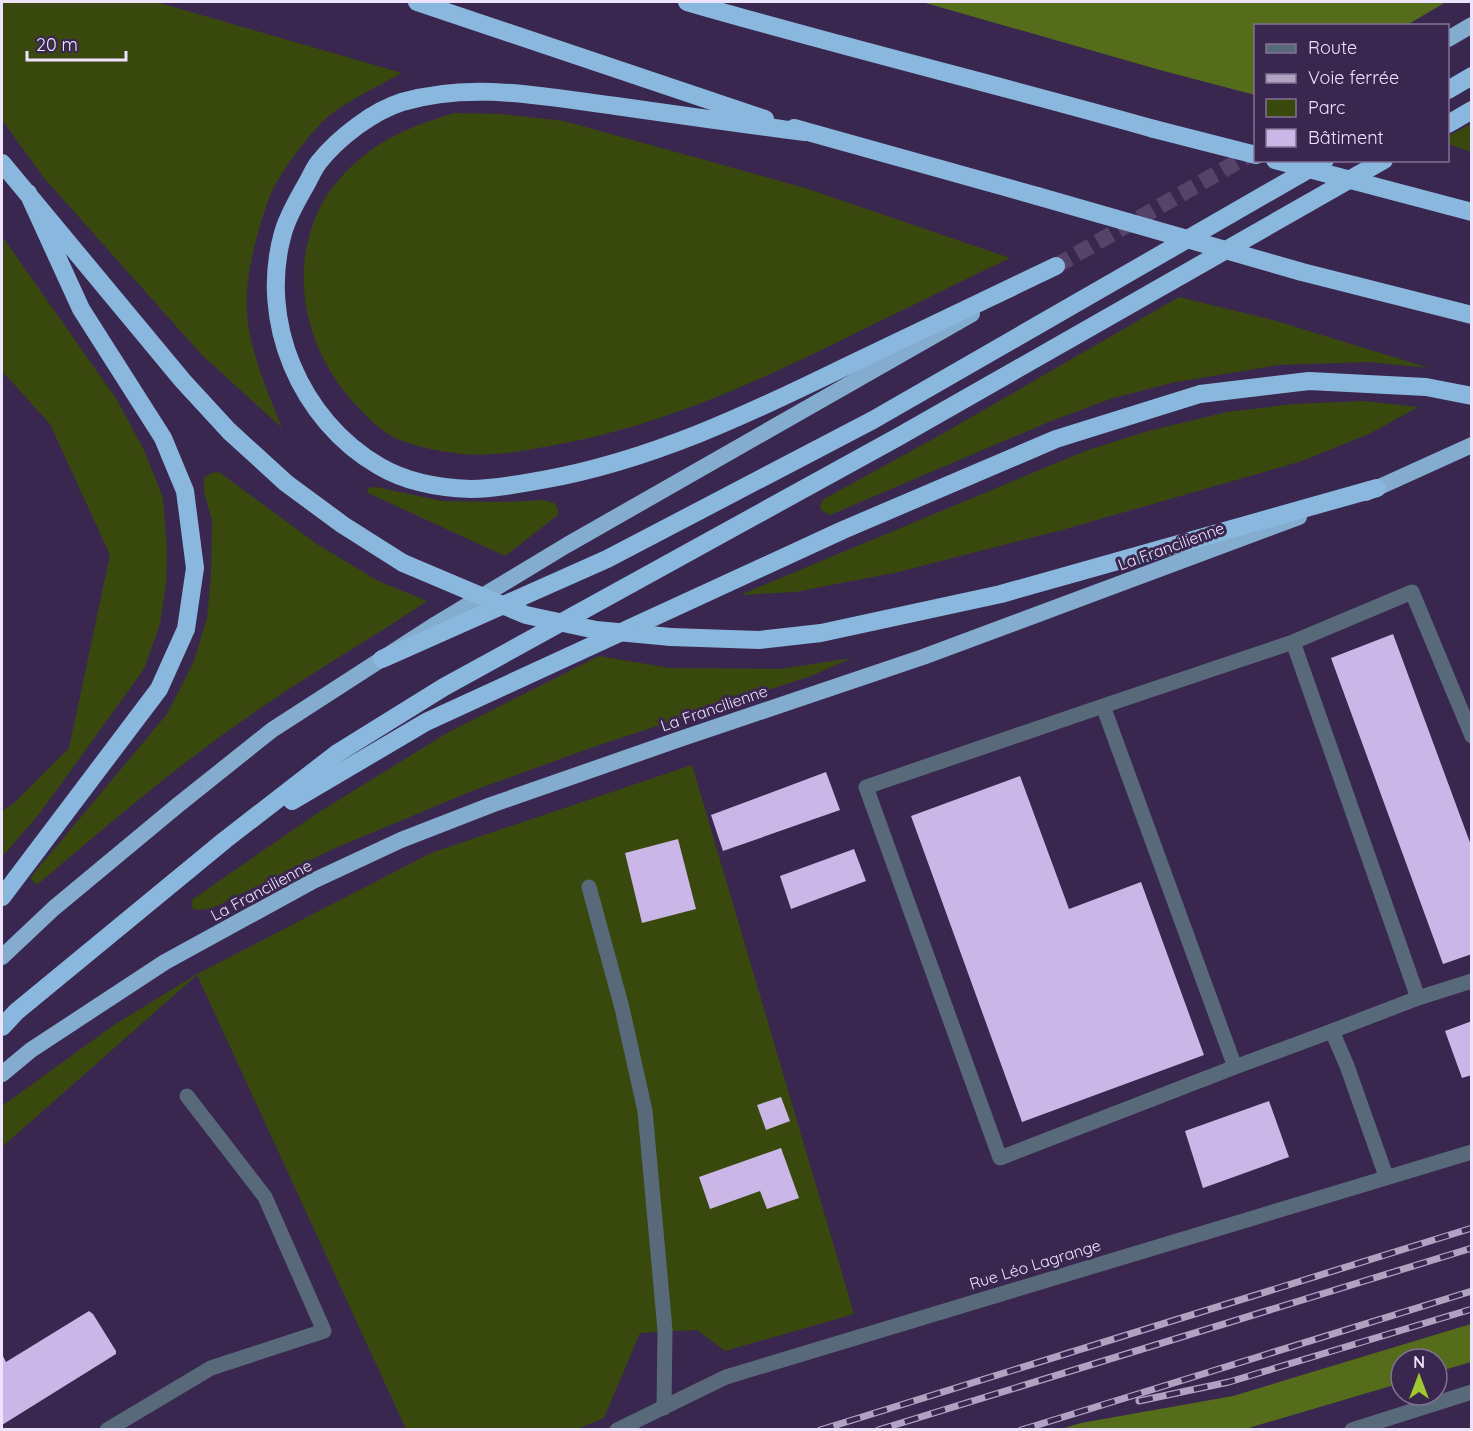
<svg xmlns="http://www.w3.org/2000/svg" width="1473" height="1431" font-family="Quicksand,sans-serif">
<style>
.green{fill:#39490d}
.forest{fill:#556c1a}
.building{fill:#cab6e7}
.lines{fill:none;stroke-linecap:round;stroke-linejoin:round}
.trunk-tunnel{stroke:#554369;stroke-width:16;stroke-dasharray:16 8;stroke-linecap:butt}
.service{stroke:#586a7a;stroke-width:15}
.minor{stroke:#586a7a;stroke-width:15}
.trunk{stroke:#83accf;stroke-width:16}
.motorway{stroke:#8ab7dd;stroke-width:18}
.rail-casing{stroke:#b0a2c1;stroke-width:7}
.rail{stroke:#3a274f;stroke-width:4.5;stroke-dasharray:14;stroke-linecap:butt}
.motorway-bridge{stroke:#8ab7dd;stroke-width:18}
.labels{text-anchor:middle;stroke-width:6;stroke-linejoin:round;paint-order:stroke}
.street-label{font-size:16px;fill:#eee3fd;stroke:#3a274f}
</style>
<rect width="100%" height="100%" fill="#3a274f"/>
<path class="green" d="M2,2h154l246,71c-24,13 -49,25 -71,41 -20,16 -53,61 -62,84 -12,34 -25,81 -22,116 3,38 21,79 35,114l-81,-74 -157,-176 -42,-58z
M455,113l47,1 62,7 241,67 205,70c-53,25 -105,51 -158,77 -93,46 -189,90 -292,109 -32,6 -65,13 -98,10 -22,-3 -48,-7 -69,-17 -13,-7 -27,-21 -37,-32 -54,-58 -71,-142 -28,-212 4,-6 10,-11 14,-17 32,-35 68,-50 113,-63z
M1471,124v28l-23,-8v-8z
M2,236l115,164 27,50 19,48 4,51 -1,36 -6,39 -16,45 -104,144 -38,44v-45l12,-9 55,-55 41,-193 -60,-131 -48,-53z
M1179,297l94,23 156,48 -60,-6 -91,3 -102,17 -63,16 -62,23 -221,94 -9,-5 -1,-5 4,-6 120,-66z
M1364,401l54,6 -47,26 -69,28 -240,69 -168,43 -99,19 -55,3 345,-144 63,-20 79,-19 67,-8z
M219,472l98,72 61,37 49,20c-50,34 -103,64 -153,98 -83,55 -161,121 -237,186l-7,-7 137,-164 27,-53 13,-43 4,-43 1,-55 -8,-28v-14l8,-5z
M376,487l66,14 59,1 43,-2 10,3 4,5v7l-53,41 -137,-63 -1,-5z
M599,656l71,12 110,1 72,-11 -41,18 -212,69 -127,46 -139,58 -122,60 -15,1 -5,-3 2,-8 123,-85 131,-81z
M692,765l162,549 -129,37 -28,-21 -57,3 -36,85 -27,11h-171l-209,-454 -195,172v-41l112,-81 83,-51 234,-121z"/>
<path class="forest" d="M922,2h524l-39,23 -151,1 -1,69 -95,-25z
M1471,1324v38l-34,10v-13h-36v24l-156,46h-184l20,-6 152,-27z"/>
<path class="building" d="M1393,634l79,214v106l-29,10 -112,-306z
M826,772l14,38 -117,41 -12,-36z
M1020,776l49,133 72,-27 63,173 -182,67 -111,-306z
M678,839l18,70 -54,14 -17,-70z
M854,849l12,32 -75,28 -11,-33z
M1472,1021v54l-10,3 -17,-47z
M781,1097l9,24 -24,9 -9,-25z
M1269,1101l20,56 -86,31 -18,-57z
M781,1148l18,50 -32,11 -7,-18 -50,18 -11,-32z
M89,1311l4,3 23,37v3l-114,71v-71l4,8z"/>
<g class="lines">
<path class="trunk-tunnel" d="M1056,266l200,-115"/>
<path class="service" d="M1293,642l119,-50 60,144
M1103,706l-237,81 134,371 235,-91
M589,887l33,121 23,103 20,219 -1,78
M1418,998l54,-17
M1332,1031l-97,36 -132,-361 190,-64 125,356 -86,33 15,35 39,110
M107,1430l104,-62 113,-37 -59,-134 -78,-101
M1352,1430l120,-38"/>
<path class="minor" d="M617,1430l109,-53 746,-225"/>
<path class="trunk" d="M1448,39l24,-14
M1366,493l106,-48
M2,957l52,-49 124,-103 94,-75 164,-106 131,-79 405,-231
M2,1074l29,-24 134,-88 148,-81 88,-41 90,-35 186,-65 246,-83 376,-140"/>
<path class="motorway" d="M417,2l348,117
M687,2c155,45 312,83 467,127
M1448,90l24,-14
M1448,124l24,-14
M794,128l243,68
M805,132c-63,-8 -126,-17 -189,-26 -71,-9 -143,-25 -214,-4 -29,9 -64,36 -83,60 -5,6 -8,14 -12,21 -9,16 -19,32 -24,50 -25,88 17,187 96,233 27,16 61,22 92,23 23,0 48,-5 71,-9 108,-19 207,-66 305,-114 70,-33 139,-67 209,-100
M2,163l181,218 46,50 57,52 57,42 60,38
M671,637l88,3 62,-7 180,-39 376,-106
M382,659l225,-100 266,-139 452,-260
M292,801l134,-79 417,-192 213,-91 144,-45 109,-13 117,6 46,9
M2,897l157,-208 27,-60 9,-61 -10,-77 -22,-53 -82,-129 -53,-116
M2,1027l14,-15 209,-172 111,-86 108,-67 454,-250 486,-277"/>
<g class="rail-casing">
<path id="rail" d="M1139,1401l90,-19 243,-73
M820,1430l652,-202
M878,1430l594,-182
M1021,1430l451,-139"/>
</g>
<use href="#rail" class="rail"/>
<path class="motorway-bridge" d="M1154,129l102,26
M1275,160l197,52
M1037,196l265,76 170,43
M403,563l123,52 70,15 75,7"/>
</g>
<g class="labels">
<g class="street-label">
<text transform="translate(1171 546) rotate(-20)" y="6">La Francilienne</text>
<text transform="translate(714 708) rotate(-19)" y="6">La Francilienne</text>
<text transform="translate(261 890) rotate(-28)" y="6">La Francilienne</text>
<text transform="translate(1035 1264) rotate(-17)" y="6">Rue Léo Lagrange</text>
</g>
</g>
<rect width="1473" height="1431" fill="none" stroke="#eee3fd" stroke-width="6"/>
<rect x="1254" y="24" width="195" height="138" fill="#3a274f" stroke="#827295" stroke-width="1.5"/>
<rect x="1266" y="44" width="30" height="9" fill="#586a7a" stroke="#827295" stroke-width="1.5"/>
<text x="1308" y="54" font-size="18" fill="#eee3fd">Route</text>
<rect x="1266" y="74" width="30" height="9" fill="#b0a2c1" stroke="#827295" stroke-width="1.5"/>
<text x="1308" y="84" font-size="18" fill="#eee3fd">Voie ferrée</text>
<rect x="1266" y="99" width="30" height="18" fill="#39490d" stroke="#827295" stroke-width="1.5"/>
<text x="1308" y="114" font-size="18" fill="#eee3fd">Parc</text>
<rect x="1266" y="129" width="30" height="18" fill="#cab6e7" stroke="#827295" stroke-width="1.5"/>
<text x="1308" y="144" font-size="18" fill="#eee3fd">Bâtiment</text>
<g transform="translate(1419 1377)"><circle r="28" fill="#3a274f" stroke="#827295" stroke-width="1.5"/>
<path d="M0-4.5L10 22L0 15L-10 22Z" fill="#a0c92b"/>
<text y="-9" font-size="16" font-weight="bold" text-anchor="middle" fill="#eee3fd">N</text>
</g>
<path d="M27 51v9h99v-9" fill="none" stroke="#eee3fd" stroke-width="3"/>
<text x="36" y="51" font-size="18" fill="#eee3fd" stroke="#3a274f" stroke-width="4.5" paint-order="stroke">20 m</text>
</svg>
